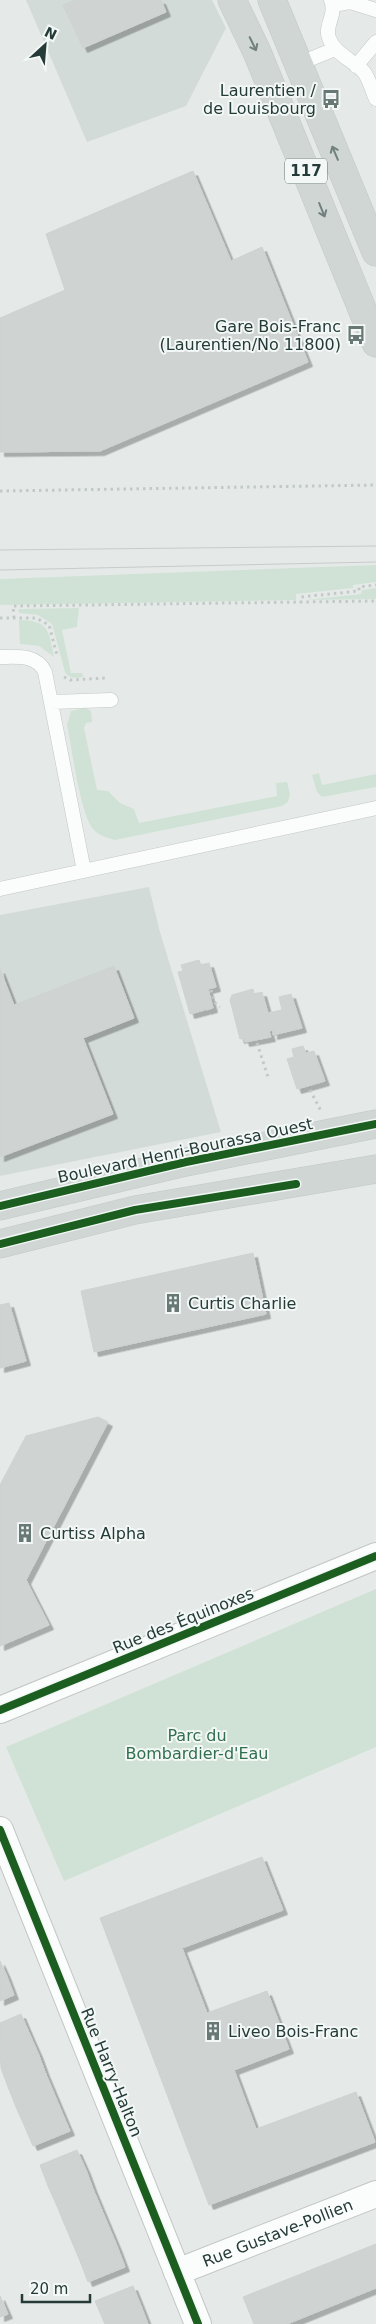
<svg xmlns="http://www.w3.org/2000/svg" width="376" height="2324" font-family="'DejaVu Sans',sans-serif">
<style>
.built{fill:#d3dbd8}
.green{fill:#d0e2d6}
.building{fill:#cfd3d2;stroke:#ced3d1;filter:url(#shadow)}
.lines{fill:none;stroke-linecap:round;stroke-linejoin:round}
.lane-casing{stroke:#c2c7c5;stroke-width:15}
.street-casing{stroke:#c2c7c5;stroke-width:28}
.primary-casing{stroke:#c1c9c7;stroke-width:29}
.path{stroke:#c2cac7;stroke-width:3;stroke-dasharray:2.5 4;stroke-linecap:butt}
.lane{stroke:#fbfcfc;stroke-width:14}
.street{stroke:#fbfcfc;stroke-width:26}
.primary{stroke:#cfd6d4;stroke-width:28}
.tram{stroke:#c7cbca;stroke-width:1}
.cycleway-casing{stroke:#f3f8f6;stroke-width:11}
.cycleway{stroke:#1b5e20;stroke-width:8}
.oneway{stroke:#71817e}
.labels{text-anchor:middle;stroke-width:4;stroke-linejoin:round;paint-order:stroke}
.shield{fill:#f3f8f6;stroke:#627470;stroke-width:1}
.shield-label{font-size:15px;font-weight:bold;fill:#243b37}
.poi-label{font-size:16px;fill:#243b37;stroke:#f3f8f6;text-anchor:start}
.street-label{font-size:16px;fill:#243b37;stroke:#f3f8f6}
.park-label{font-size:16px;fill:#316f4f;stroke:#f3f8f6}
</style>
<defs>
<filter id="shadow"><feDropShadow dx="4.5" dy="4.5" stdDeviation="0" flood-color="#0004"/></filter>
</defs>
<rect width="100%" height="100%" fill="#e5eae8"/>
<path class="built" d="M26,0h186l14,28 -40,78 -99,36z
M149,887l11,45 61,200 -221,44v-261z"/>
<path class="green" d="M376,565v17l-23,3v3l-57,6v6l-296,5v-26z
M376,588v11l-70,1 55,-6 1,-4z
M79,608l-2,19 -15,3 9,43h11l1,4c-8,1 -14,2 -18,-5l-13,-48 -14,-9 -19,-2 -1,-4z
M19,620c30,0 30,11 35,37l-15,-11 -19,-2z
M85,708l6,3 1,11 -6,1 -2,5 13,62 11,1 12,12 14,6 5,14 138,-27 -1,-13 11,-1 3,12 -2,8 -6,4 -167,34c-7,-2 -16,-4 -21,-10 -14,-14 -22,-83 -27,-105l4,-14z
M319,773l3,12 54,-11v13l-54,10 -5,-5 -5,-17z
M376,1589v158l-312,134 -58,-134z"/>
<path class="building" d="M75,0h86l5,12 -83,36 -20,-43z
M193,171l38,90 31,-14 46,115 -208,89 -100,1v-134l65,-28 -19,-56z
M199,960l2,5 8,-2 7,24 -8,2 5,19 -7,2 -2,-4 1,4 -15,4 -12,-42 5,-1 -2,-6z
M114,966l20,52 -51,20 30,76 -113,43v-188l14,36z
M253,989l1,5 8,-2 6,21 14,-3 -3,-13 12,-3 11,34 -29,7v-5l-4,1 2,6 -26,5 -1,-4 -4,1 -10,-39 2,-5z
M303,1046l3,7 8,-2 11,30 -28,8 -10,-30 7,-2 -2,-8z
M253,1253l13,61 -172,38 -13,-61z
M9,1303l17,58 -26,7v-63z
M98,1417l10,5 -82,158 23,45 -49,21v-161l26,-49z
M262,1857l21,53 -101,38 25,65 60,-22 22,58 -55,21 22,59 100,-37 19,50 -166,63 -109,-287z
M0,1961l6,13 -6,3z
M6,1974l8,21 -14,6v-24z
M21,2014l9,21 -30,12v-24z
M30,2035l8,18 -37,15 -1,-21z
M38,2053l7,19 -37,15 -7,-19z
M45,2072l8,19 -37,16 -8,-20z
M53,2091l8,19 -37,15 -8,-18z
M61,2110l9,21 -37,15 -9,-21z
M77,2150l9,20 -38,16 -8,-21z
M86,2170l7,19 -37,15 -8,-18z
M93,2189l8,19 -37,15 -8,-19z
M101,2208l8,19 -37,15 -8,-19z
M109,2227l8,19 -37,15 -8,-19z
M376,2244v44l-89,36h-33l-11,-27z
M117,2246l8,21 -37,15 -8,-21z
M133,2286l8,20 -37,16 -9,-21z
M0,2296l8,18 -8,3z
M141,2306l7,18h-43l-1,-2z"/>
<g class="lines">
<g class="lane-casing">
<path id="lane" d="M331,0c6,16 -7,25 -2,38 5,15 23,22 34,33 6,6 9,20 13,28
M333,5l17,-3 26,8
M298,64l37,-15
M356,66l20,-24
M0,657c17,0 37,-3 45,15l39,199
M52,702l59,-2
M0,889l376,-81"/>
</g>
<g class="street-casing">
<g id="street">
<path d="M0,1710l376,-154"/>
<path d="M0,1830l198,494"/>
<path id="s1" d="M177,2272l199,-78"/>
</g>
</g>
<g class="primary-casing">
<path id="primary" d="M232,0l25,52 119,291
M272,0l104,252
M0,1206l186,-44 190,-38
M0,1244l135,-34 241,-41"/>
</g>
<path class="path" d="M0,491l376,-6
M301,603v-6l58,-6v-4l17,-2
M0,618h36l13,7 8,30
M14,618l-1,-12 363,-5
M64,677l6,3 37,-2
M211,990l3,12 6,5
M257,1043l11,34
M310,1090l11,21"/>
<use href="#lane" class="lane"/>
<use href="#street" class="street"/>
<use href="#primary" class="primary"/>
<path class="tram" d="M0,550l376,-4
M0,570l376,-8"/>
<g class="cycleway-casing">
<path id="cycleway" d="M0,1206l186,-44 190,-38
M0,1244l135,-34 161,-26
M0,1710l376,-154
M0,1830l198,494"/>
</g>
<use href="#cycleway" class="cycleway"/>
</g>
<defs><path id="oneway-shaft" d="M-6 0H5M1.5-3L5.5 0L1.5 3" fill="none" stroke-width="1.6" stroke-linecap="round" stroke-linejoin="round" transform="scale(1.25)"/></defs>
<g class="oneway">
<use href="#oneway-shaft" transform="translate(253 44) rotate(64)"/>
<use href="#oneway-shaft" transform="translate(335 153) rotate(-113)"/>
<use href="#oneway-shaft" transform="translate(322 210) rotate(68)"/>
</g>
<defs>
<g id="bus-bare" transform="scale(1.5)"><path d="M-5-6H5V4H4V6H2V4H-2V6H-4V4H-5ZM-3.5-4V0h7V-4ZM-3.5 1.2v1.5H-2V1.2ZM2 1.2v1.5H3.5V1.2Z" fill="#687875" stroke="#f3f8f6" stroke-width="2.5" paint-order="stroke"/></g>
<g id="building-bare" transform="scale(1.5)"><path d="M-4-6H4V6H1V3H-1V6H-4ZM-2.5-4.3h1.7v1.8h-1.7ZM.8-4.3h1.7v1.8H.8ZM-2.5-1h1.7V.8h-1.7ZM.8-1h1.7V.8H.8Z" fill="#687875" stroke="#f3f8f6" stroke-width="2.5" paint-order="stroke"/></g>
</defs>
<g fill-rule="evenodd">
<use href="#bus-bare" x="331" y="99"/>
<use href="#bus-bare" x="356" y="335"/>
<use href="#building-bare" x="173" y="1303"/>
<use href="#building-bare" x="25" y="1533"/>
<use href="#building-bare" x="213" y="2031"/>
</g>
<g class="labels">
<rect class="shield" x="285" y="158.5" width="42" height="25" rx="4"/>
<g class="shield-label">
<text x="306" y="176">117</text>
</g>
<g class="poi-label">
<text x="316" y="96" text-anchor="end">Laurentien /<tspan x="316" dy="18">de Louisbourg</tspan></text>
<text x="341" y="332" text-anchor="end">Gare Bois-Franc<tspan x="341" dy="18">(Laurentien/No 11800)</tspan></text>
<text x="188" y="1309">Curtis Charlie</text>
<text x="40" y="1539">Curtiss Alpha</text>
<text x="228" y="2037">Liveo Bois-Franc</text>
</g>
<g class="street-label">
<text transform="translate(185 1150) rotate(-12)" y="6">Boulevard Henri-Bourassa Ouest</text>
<text transform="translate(183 1620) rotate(-22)" y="6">Rue des Équinoxes</text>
<text transform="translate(112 2072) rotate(68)" y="6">Rue Harry-Halton</text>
<text dy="6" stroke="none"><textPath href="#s1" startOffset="108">Rue Gustave-Pollien</textPath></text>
</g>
<g class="park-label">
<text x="197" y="1741">Parc du<tspan x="197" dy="18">Bombardier-d'Eau</tspan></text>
</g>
</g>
<g transform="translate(45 45) rotate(26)" stroke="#f3f8f6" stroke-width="4" paint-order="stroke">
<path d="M0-4L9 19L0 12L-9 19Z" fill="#243b37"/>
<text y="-8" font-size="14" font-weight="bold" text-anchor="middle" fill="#243b37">N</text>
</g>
<path d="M22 2294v8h68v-8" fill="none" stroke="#243b37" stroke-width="2.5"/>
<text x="30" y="2294" font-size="15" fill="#243b37" stroke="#f3f8f6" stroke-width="4" paint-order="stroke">20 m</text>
</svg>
